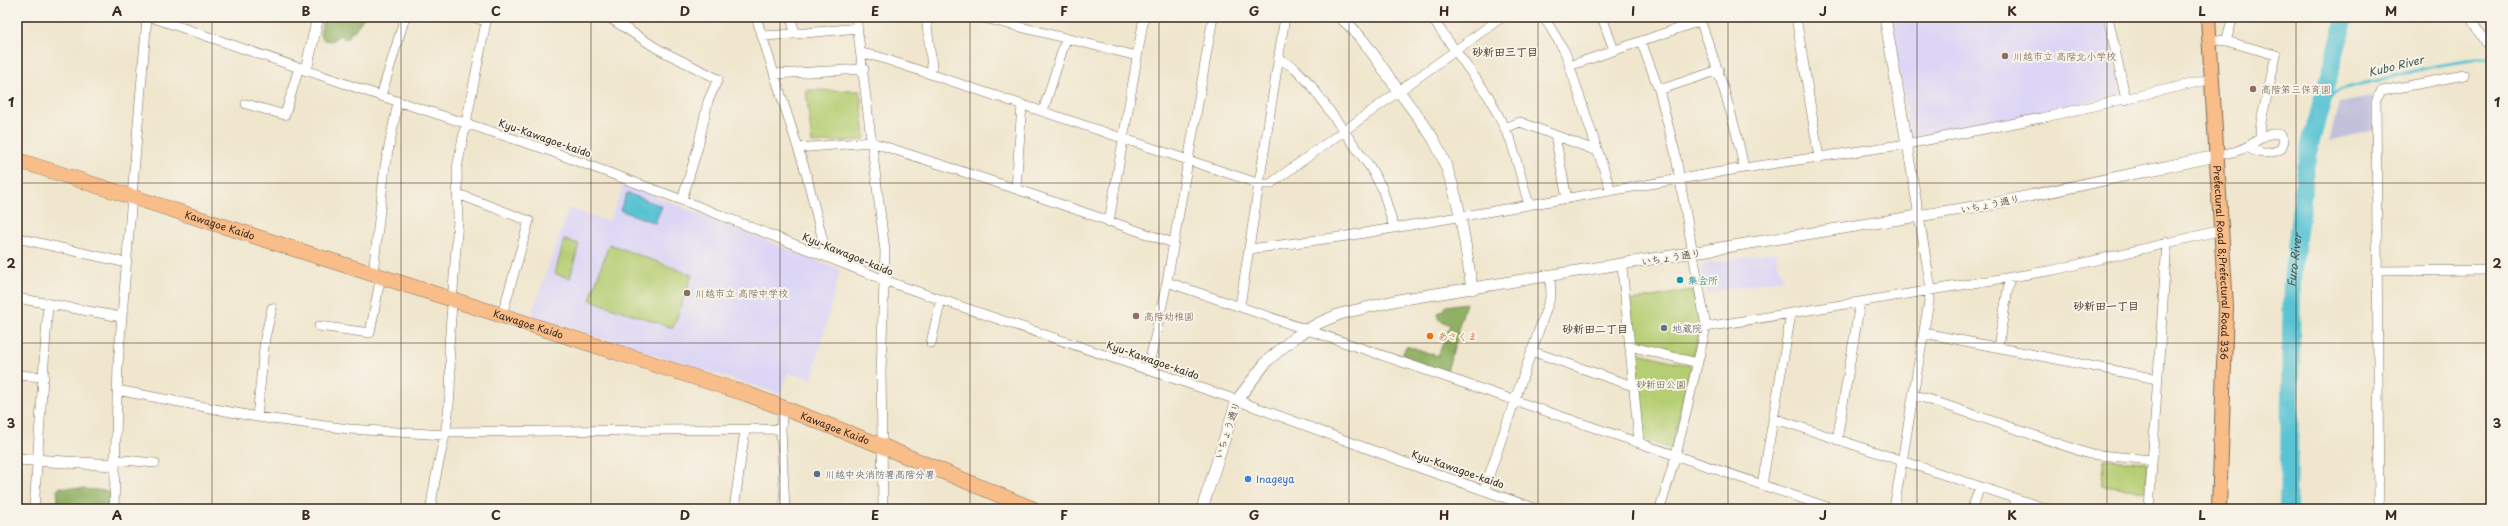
<svg xmlns="http://www.w3.org/2000/svg" width="2508" height="526" font-family="'Playpen Sans','Klee One',sans-serif">
<style>
.built{fill:#dcd5f6}
.industrial{fill:#c2c1dc}
.green{fill:#b6ce73;stroke:#787c48}
.forest{fill:#90b165;stroke:#666e42}
.water{fill:#58c3d3;stroke:#4a7678}
.lines{fill:none;stroke-linecap:round;stroke-linejoin:round}
.stream{stroke:#58c3d3;stroke-width:3}
.river{stroke:#58c3d3;stroke-width:18}
.minor-casing{stroke:#7a6c5b;stroke-width:10}
.tertiary-casing{stroke:#7a6c5b;stroke-width:12}
.primary-casing{stroke:#7a6c5b;stroke-width:16}
.trunk-casing{stroke:#7a6c5b;stroke-width:16}
.minor{stroke:#fff;stroke-width:9}
.tertiary{stroke:#fff;stroke-width:11}
.primary{stroke:#f8bd89;stroke-width:14}
.trunk{stroke:#f8bd89;stroke-width:15}
.grid{fill:none;stroke:#3b2a1e;stroke-width:1;stroke-opacity:0.55}
.education-dot{fill:#8d6e63;stroke:#f7f3e8;stroke-width:1.5}
.culture-dot{fill:#0f9aa8;stroke:#f7f3e8;stroke-width:1.5}
.worship-dot{fill:#6b7280;stroke:#f7f3e8;stroke-width:1.5}
.food-dot{fill:#e8710a;stroke:#f7f3e8;stroke-width:1.5}
.service-dot{fill:#5c6f8a;stroke:#f7f3e8;stroke-width:1.5}
.shop-dot{fill:#3f7fe0;stroke:#f7f3e8;stroke-width:1.5}
.labels{text-anchor:middle;stroke-width:4;stroke-linejoin:round;paint-order:stroke}
.education-label{font-size:10px;fill:#785e54;stroke:#f7f3e8;text-anchor:start}
.street-label{font-size:10px;fill:#3b2a1e;stroke:#f7f3e8}
.culture-label{font-size:10px;fill:#0d838f;stroke:#f7f3e8;text-anchor:start}
.worship-label{font-size:10px;fill:#5b616d;stroke:#f7f3e8;text-anchor:start}
.food-label{font-size:10px;fill:#c56008;stroke:#f7f3e8;text-anchor:start}
.park-label{font-size:10px;fill:#5a5333;stroke:#f7f3e8}
.service-label{font-size:10px;fill:#4e5e75;stroke:#f7f3e8;text-anchor:start}
.shop-label{font-size:10px;fill:#366cbe;stroke:#f7f3e8;text-anchor:start}
.neighbourhood-label{font-size:11px;font-weight:bold;fill:#3b2a1e;stroke:#f7f3e8}
.water-label{font-size:11px;font-style:italic;fill:#445854;stroke:#f7f3e8}
.neatline{fill:none;stroke:#3b2a1e;stroke-width:1.5}
.grid-label{font-size:13px;text-anchor:middle;font-weight:bold;fill:#3b2a1e}
</style>
<rect width="100%" height="100%" fill="#f7f3e8"/>
<filter id="ink" filterUnits="userSpaceOnUse"><feTurbulence type="fractalNoise" baseFrequency=".025" numOctaves="2"/><feDisplacementMap in="SourceGraphic" scale="8" xChannelSelector="R" yChannelSelector="G"/><feConvolveMatrix kernelMatrix="1 2 1 2 8 2 1 2 1" color-interpolation-filters="sRGB"/></filter>
<filter id="wash" filterUnits="userSpaceOnUse"><feTurbulence type="fractalNoise" baseFrequency=".012" numOctaves="4" result="noise"/><feDisplacementMap in="SourceGraphic" scale="16" xChannelSelector="R" yChannelSelector="G"/><feGaussianBlur stdDeviation="0.9" result="paint"/><feColorMatrix in="noise" values="0 0 0 0 0 0 0 0 0 0 0 0 0 0 0 0 0 1.4 0 .05"/><feComposite in="paint" operator="in"/></filter>
<g filter="url(#wash)">
<rect width="100%" height="100%" fill="#f0e6cd"/>
<path class="built" d="M1891,17h214l16,77 -102,24 -109,19z
M624,184l216,86 -28,109 -24,-6 -8,21 -249,-78 38,-108 40,14z
M1775,252l8,27 -77,14 -5,-26 3,-3z"/>
<path class="industrial" d="M2372,97l2,33 -45,11 10,-38z"/>
<path class="green" d="M806,90l54,1 5,46 -2,3 -51,3z
M564,240l15,4 -9,34 -15,-4z
M609,244l83,31 -19,53 -83,-28z
M1692,290l9,37 -8,29 -2,2 -59,-16 -2,-41z
M1636,352l55,14 -19,80 -4,2 -26,-9 -8,-86z
M2105,460l40,2 2,3 -1,26 -45,-5z"/>
<path class="forest" d="M323,17h41l-10,14h-3l-2,7 -4,1 -6,-4 -7,6 -8,-1 -4,-5z
M1466,303l-9,29 2,1 -13,40 -45,-15 5,-12 32,10 12,-31 -12,-6v-6l6,-3 2,-4z
M60,487l48,4 3,4v14h-21l-2,-2 -35,2 5,-10 -1,-9z"/>
<path class="water" d="M627,193l35,13 -7,17 -35,-13z"/>
<g class="lines">
<path class="stream" d="M2320,116l14,-22 8,-5 93,-23 56,-9"/>
<path class="river" id="s1" d="M2288,509l4,-229 16,-128 37,-135"/>
</g>
</g>
<g filter="url(#ink)">
<g class="lines">
<g class="minor-casing">
<path id="minor" d="M151,17l230,79 161,52 140,52 213,84 333,113 195,72 114,40
M473,17l12,4
M608,17l50,32 60,30 -10,22 -10,46 -16,53
M756,17l50,156 19,76 -2,6
M856,17l29,234 -4,121 2,137
M926,17l6,50 -2,6
M980,17l157,39
M1431,17l58,80 22,44 18,64
M1544,17l21,35 46,139
M1602,17l12,33
M1699,17c18,50 35,99 45,151
M1796,17l23,141
M2108,17l18,83
M2471,17l20,34
M795,34l63,-6
M763,36l32,-2 -4,-17
M2209,39l17,2 50,14 -15,67 -1,14
M1641,41l18,49 16,62 31,175 -30,128 -16,54
M2226,41l7,-24
M861,53l18,4 381,127h10l232,-167
M1279,59l16,9 15,16 60,83 12,21 12,40
M1569,66l131,-45
M775,74l89,-5
M1659,90l60,-20
M381,96l24,-79
M246,104l39,11 14,-48
M1043,111l23,-72
M1505,128l15,-6 77,29
M1555,135l12,64
M798,148l73,-6 145,47 157,54
M2216,156c9,-3 23,-4 31,-9 11,-6 19,-17 34,-12l3,6 -3,8c-13,6 -22,5 -34,-2
M1016,189l6,-84
M458,194l71,27 -27,94
M1109,222l35,-205
M17,238l110,25
M1250,249l97,-13 397,-68 163,-24 134,-26 171,-39
M1622,265l17,177
M2376,271l115,-1
M373,273l12,-107 13,-64
M1167,282l666,227
M17,298l104,19
M1240,306l45,-289
M319,326l51,7 11,-58
M1706,327l348,-57 168,-40
M1924,333l233,46
M931,343l10,-44
M1629,346l69,17
M1998,347l12,-70
M1531,351l102,35
M1148,369l19,-87 46,-265
M17,375l27,2
M117,390l140,27 92,12 96,6
M1913,394l176,60 63,6
M783,407l-2,22 4,80
M257,417l8,-79 7,-30
M1773,418l274,91
M445,432l336,-3
M1837,440l23,-137
M114,459l41,4
M1762,485l29,-171
M1484,490l67,-195 -1,-18
M34,509l14,-204
M114,509l4,-145 29,-347
M431,509c2,-26 9,-50 14,-75 5,-28 7,-60 4,-88l9,-126 -1,-52 30,-151
M734,509l11,-79
M1894,509l37,-220 -24,-145
M1972,509l8,-22
M2014,509l3,-10
M2149,509l18,-267
M2379,509l-3,-410 6,-8 82,-16"/>
</g>
<g class="tertiary-casing">
<path id="tertiary" d="M1340,17c22,18 37,43 53,66 13,19 29,37 41,57 25,46 30,97 38,149
M1885,17l22,127
M306,70l12,-53
M17,459l97,6
M1202,509l35,-109 30,-39 28,-24 24,-14 21,-9 58,-14 594,-96 224,-48"/>
</g>
<g class="primary-casing">
<g id="primary">
<path id="s2" d="M2208,17l18,290 -7,202"/>
</g>
</g>
<g class="trunk-casing">
<g id="trunk">
<path id="s3" d="M17,160l730,234 135,52 151,63"/>
</g>
</g>
<use href="#minor" class="minor"/>
<use href="#tertiary" class="tertiary"/>
<use href="#primary" class="primary"/>
<use href="#trunk" class="trunk"/>
</g>
</g>
<path class="grid" d="M212,17v492M401,17v492M591,17v492M780,17v492M970,17v492M1159,17v492M1349,17v492M1538,17v492M1728,17v492M1917,17v492M2107,17v492M2296,17v492M17,183h2474M17,343h2474"/>
<g class="education-dot">
<circle cx="2005" cy="56" r="4"/>
<circle cx="2253" cy="89" r="4"/>
<circle cx="687" cy="293" r="4"/>
<circle cx="1136" cy="316" r="4"/>
</g>
<circle class="culture-dot" cx="1680" cy="280" r="4"/>
<circle class="worship-dot" cx="1664" cy="328" r="4"/>
<circle class="food-dot" cx="1430" cy="336" r="4"/>
<circle class="service-dot" cx="817" cy="474" r="4"/>
<circle class="shop-dot" cx="1248" cy="479" r="4"/>
<g class="labels">
<g class="education-label">
<text x="2013" y="60">川越市立 高階北小学校</text>
<text x="2261" y="93">高階第三保育園</text>
<text x="695" y="297">川越市立 高階中学校</text>
<text x="1144" y="320">高階幼稚園</text>
</g>
<g class="street-label">
<text transform="translate(545 138) rotate(19)" y="4">Kyu-Kawagoe-kaido</text>
<text transform="translate(1990 204) rotate(-11)" y="4">いちょう通り</text>
<text dy="4" stroke="none"><textPath href="#s3" startOffset="213">Kawagoe Kaido</textPath></text>
<text transform="translate(848 254) rotate(22)" y="4">Kyu-Kawagoe-kaido</text>
<text transform="translate(1671 257) rotate(-9)" y="4">いちょう通り</text>
<text dy="4" stroke="none"><textPath href="#s2" startOffset="246">Prefectural Road 8;Prefectural Road 336</textPath></text>
<text dy="4" stroke="none"><textPath href="#s3" startOffset="537">Kawagoe Kaido</textPath></text>
<text transform="translate(1153 360) rotate(19)" y="4">Kyu-Kawagoe-kaido</text>
<text dy="4" stroke="none"><textPath href="#s3" startOffset="861">Kawagoe Kaido</textPath></text>
<text transform="translate(1227 430) rotate(-71)" y="4">いちょう通り</text>
<text transform="translate(1458 469) rotate(19)" y="4">Kyu-Kawagoe-kaido</text>
</g>
<g class="culture-label">
<text x="1688" y="284">集会所</text>
</g>
<g class="worship-label">
<text x="1672" y="332">地蔵院</text>
</g>
<g class="food-label">
<text x="1438" y="340">あさくま</text>
</g>
<g class="park-label">
<text x="1661" y="388">砂新田公園</text>
</g>
<g class="service-label">
<text x="825" y="478">川越中央消防署高階分署</text>
</g>
<g class="shop-label">
<text x="1256" y="483">Inageya</text>
</g>
<g class="neighbourhood-label">
<text x="1505" y="56">砂新田三丁目</text>
<text x="2106" y="310">砂新田一丁目</text>
<text x="1595" y="333">砂新田二丁目</text>
</g>
<g class="water-label">
<text transform="translate(2396 66) rotate(-14)" y="4">Kubo River</text>
<text dy="4" stroke="none"><textPath href="#s1" startOffset="249">Furo River</textPath></text>
</g>
</g>
<rect width="2508" height="526" fill="none" stroke="#f7f3e8" stroke-width="44"/>
<rect x="22" y="22" width="2464" height="482" class="neatline"/>
<g class="grid-label">
<text x="117" y="16">A</text>
<text x="306" y="16">B</text>
<text x="496" y="16">C</text>
<text x="685" y="16">D</text>
<text x="875" y="16">E</text>
<text x="1064" y="16">F</text>
<text x="1254" y="16">G</text>
<text x="1444" y="16">H</text>
<text x="1633" y="16">I</text>
<text x="1823" y="16">J</text>
<text x="2012" y="16">K</text>
<text x="2202" y="16">L</text>
<text x="2391" y="16">M</text>
<text x="11" y="107">1</text>
<text x="2497" y="107">1</text>
<text x="11" y="268">2</text>
<text x="2497" y="268">2</text>
<text x="11" y="428">3</text>
<text x="2497" y="428">3</text>
<text x="117" y="520">A</text>
<text x="306" y="520">B</text>
<text x="496" y="520">C</text>
<text x="685" y="520">D</text>
<text x="875" y="520">E</text>
<text x="1064" y="520">F</text>
<text x="1254" y="520">G</text>
<text x="1444" y="520">H</text>
<text x="1633" y="520">I</text>
<text x="1823" y="520">J</text>
<text x="2012" y="520">K</text>
<text x="2202" y="520">L</text>
<text x="2391" y="520">M</text>
</g>
</svg>
